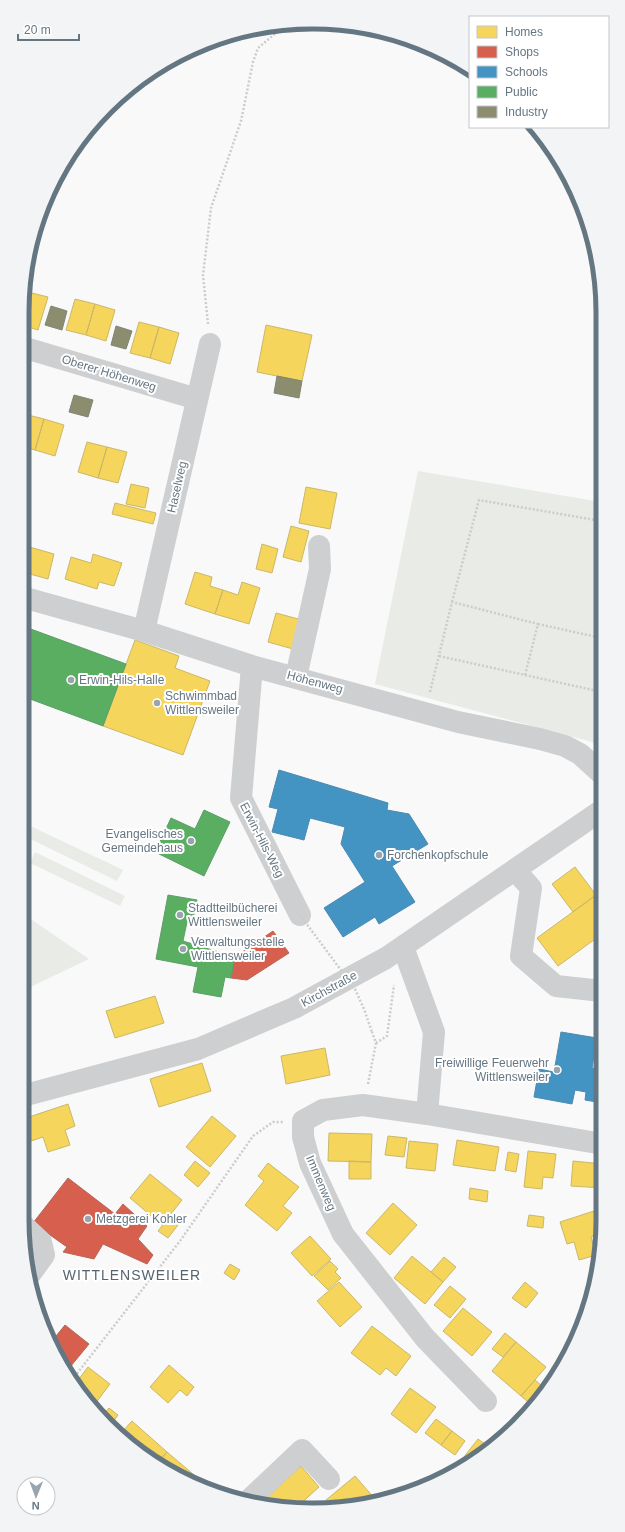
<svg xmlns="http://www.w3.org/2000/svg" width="625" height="1532" font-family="Arial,sans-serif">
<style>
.green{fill:#e8ebe6}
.homes{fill:#f6d55c;stroke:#cab868}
.shops{fill:#d6604d;stroke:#b4675d}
.schools{fill:#4393c3;stroke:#4d8ab0}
.public{fill:#5aae61;stroke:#5d9d6b}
.industry{fill:#8c8c6e;stroke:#808574}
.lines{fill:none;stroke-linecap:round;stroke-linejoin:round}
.path{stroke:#cbcccd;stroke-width:2.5;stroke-dasharray:2 2;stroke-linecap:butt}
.minor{stroke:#cecfd0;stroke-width:22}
.path-bridge{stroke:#cbcccd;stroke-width:2.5;stroke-dasharray:2 2;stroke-linecap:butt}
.poi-dot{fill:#99a4ac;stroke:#fff;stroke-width:1.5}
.labels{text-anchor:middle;stroke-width:4;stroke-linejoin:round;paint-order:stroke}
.street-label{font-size:12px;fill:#657683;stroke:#fff}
.poi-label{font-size:12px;fill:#657683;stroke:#fff;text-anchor:start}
.quarter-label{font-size:14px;letter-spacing:1px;fill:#57646e;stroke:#fff}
.rim{fill:none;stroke:#657683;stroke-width:5}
</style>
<rect width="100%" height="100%" fill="#f9f9f9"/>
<path class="green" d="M418,471l183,31 1,249 -10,-9 -217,-58z
M22,822l101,48 -6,11 -95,-46z
M35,852l90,44 -5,10 -90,-43z
M22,913l67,46 -67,32z"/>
<path class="homes" d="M28,277l4,2 -10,35v-2z
M28,292l20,5 -10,33 -16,-5v-11z
M75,299l20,5 -9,31 -20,-5z
M95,304l20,6 -9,31 -20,-6z
M139,322l20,5 -9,31 -20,-5z
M266,325l46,10 -10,46 -45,-9z
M159,327l20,6 -9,31 -20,-6z
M24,414l20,5 -9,31 -13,-4v-27z
M44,419l20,6 -9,31 -20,-6z
M87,442l20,5 -9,31 -20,-6z
M107,447l20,5 -9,31 -20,-5z
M131,484l18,4 -4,20 -19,-4z
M306,487l31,6 -7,36 -31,-6z
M115,503l41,10 -3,11 -41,-10z
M291,526l18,5 -8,31 -18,-5z
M22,537l6,1 -2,8 28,8 -6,25 -18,-5 1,-3 -9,-3z
M262,544l16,5 -6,24 -16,-4z
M93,554l29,9 -8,23 -15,-4 -2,7 -32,-10 6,-22 20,6z
M195,572l17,5 -2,9 13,4 -8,24 -30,-10z
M242,582l18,6 -11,36 -34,-10 8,-24 15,5z
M276,613l26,7 -9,29 -25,-7z
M135,640l44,16 -4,12 35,13 -27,74 -80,-29z
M575,867l21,28 -23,17 -21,-28z
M596,895l6,8v31l-44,32 -21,-28z
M155,996l9,27 -49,15 -9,-27z
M325,1048l5,27 -44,9 -5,-28z
M202,1063l9,28 -52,16 -9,-28z
M68,1104l7,22 -10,4 5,15 -22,7 -5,-15 -12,4 -8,-22z
M212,1116l24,20 -26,31 -24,-20z
M329,1133l43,1 -1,28 -43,-1z
M388,1136l19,2 -3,19 -19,-2z
M457,1140l42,7 -4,24 -42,-6z
M409,1141l29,3 -3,27 -29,-3z
M528,1151l28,3 -3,24 -10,-1 -1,12 -18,-2z
M508,1152l11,2 -3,18 -11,-2z
M195,1161l15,12 -12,14 -14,-12z
M349,1161l22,1v17h-22z
M573,1161l30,3v24l-32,-2z
M268,1163l31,24 -16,19 9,7 -15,18 -32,-26 19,-24 -6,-5z
M150,1174l32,26 -20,25 -32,-27z
M470,1188l18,3 -1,11 -18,-3z
M393,1203l24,22 -27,30 -24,-22z
M594,1211l7,21 -10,5 5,18 -17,5 -5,-18 -7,2 -7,-22z
M529,1215l15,2 -1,11 -16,-2z
M169,1217l9,8 -10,13 -10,-7z
M310,1236l21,23 -19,17 -21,-23z
M412,1256l31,26 -18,22 -31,-26z
M444,1257l12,10 -13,15 -12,-10z
M330,1261l8,8 -3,3 6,6 -13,12 -14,-14z
M230,1264l10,6 -6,10 -10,-7z
M339,1282l23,25 -22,20 -23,-26z
M525,1282l13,11 -12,15 -14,-10z
M450,1286l16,13 -16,19 -16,-13z
M463,1308l29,24 -20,24 -29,-25z
M372,1326l39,30 -15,20 -10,-8 -6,7 -29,-22z
M505,1333l11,9 -13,15 -11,-8z
M516,1342l30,25 -25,29 -29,-25z
M169,1365l25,22 -7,9 -7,-6 -12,13 -18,-16z
M88,1367l22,17 -18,24 -17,-24z
M535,1380l7,6 -14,16 -7,-6z
M410,1388l26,19 -20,26 -25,-19z
M109,1408l9,7 -7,10 -10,-8z
M436,1419l16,12 -11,14 -16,-12z
M132,1421l35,31 -10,11 -36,-30z
M452,1431l13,10 -10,14 -14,-10z
M478,1439l12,9 -30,22 -4,-3z
M167,1452l39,33 -2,3 -37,-17 -10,-8z
M301,1466l18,21 -22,20h-23l-14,-3z
M355,1476l20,23 -6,5 -4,1 -2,-3 -3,3 -30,1 -4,-6z"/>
<path class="shops" d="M273,931l16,22 -42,27 -16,-2 4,-21z
M68,1178l47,36 8,-10 24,22 -9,13 15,16 -6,9 -44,-20 -9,15 -31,-7 4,-5 -34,-24z
M65,1325l24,19 -23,28 -5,-7 -11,-25 2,1z"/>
<path class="schools" d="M279,770l109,33 -1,7 22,4 19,30 -36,22 23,36 -36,22 -4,-7 -32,20 -19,-29 41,-26 -24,-38 4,-17 -35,-9 -6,22 -32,-8 6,-23 -9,-2z
M561,1032l36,6 -5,30 11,1v34l-18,-3 1,-8 -11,-2 -3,14 -38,-7 5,-28 15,3z"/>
<path class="public" d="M28,628l98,36 -23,62 -81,-30v-53z
M204,810l26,12 -26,54 -49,-24 16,-34 24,11z
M168,895l29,5 -5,23 -5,-1 -4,19 52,16 -4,21 -6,-1 -4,20 -28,-5 5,-25 -42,-8z"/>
<path class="industry" d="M51,306l16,5 -5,19 -17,-5z
M116,326l16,5 -6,18 -15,-4z
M277,376l25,5 -3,17 -25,-5z
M22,377l6,2 -6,18z
M74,395l19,5 -5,17 -19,-5z"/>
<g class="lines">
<path class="path" d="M208,324l-5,-49 8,-67 30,-87 12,-59 5,-14 18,-15 20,-10
M452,602l27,-102 122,21
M538,624l63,14
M525,675l77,17
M430,692l22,-90 86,22 -13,51 -86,-19
M376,1043l11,-7 7,-51
M368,1084l8,-41 -4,-11
M72,1380l108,-139 73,-105 20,-14h10"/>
<path class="minor" d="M22,347l175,52
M22,597l122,34 108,35 206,56 82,17 25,7 15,8 22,20
M144,631l66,-287
M252,666l-11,132 59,117
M296,677l24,-108 -1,-23
M515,870l16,18 -10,68 35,30 46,5
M403,947l31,85 -7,82
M22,1096l176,-47 96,-41 92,-50 216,-148
M23,1225l18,17 3,13 -13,18
M486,1401l-61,-63 -82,-104 -33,-71 -7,-26v-16l20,-11 40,-5 64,9 176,30
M248,1501l54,-51 27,29"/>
<path class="path-bridge" d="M300,915l55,74 9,20 8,23"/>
</g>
<g class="poi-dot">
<circle cx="71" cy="680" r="4"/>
<circle cx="157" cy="703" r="4"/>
<circle cx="191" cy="841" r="4"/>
<circle cx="379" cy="855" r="4"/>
<circle cx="180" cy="915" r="4"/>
<circle cx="183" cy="949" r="4"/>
<circle cx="557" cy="1070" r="4"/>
<circle cx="88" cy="1219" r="4"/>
</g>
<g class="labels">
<g class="street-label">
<text transform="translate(109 373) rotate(17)" y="4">Oberer Höhenweg</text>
<text transform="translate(177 487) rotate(-77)" y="4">Haselweg</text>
<text transform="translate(315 682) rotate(15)" y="4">Höhenweg</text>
<text transform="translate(262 840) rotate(63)" y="4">Erwin-Hils-Weg</text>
<text transform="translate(329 989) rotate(-29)" y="4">Kirchstraße</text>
<text transform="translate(321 1183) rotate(67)" y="4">Immenweg</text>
</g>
<g class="poi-label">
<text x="79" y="684">Erwin-Hils-Halle</text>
<text x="165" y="700">Schwimmbad<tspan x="165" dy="14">Wittlensweiler</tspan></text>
<text x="183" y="838" text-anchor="end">Evangelisches<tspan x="183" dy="14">Gemeindehaus</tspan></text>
<text x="387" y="859">Forchenkopfschule</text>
<text x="188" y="912">Stadtteilbücherei<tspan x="188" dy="14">Wittlensweiler</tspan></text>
<text x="191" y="946">Verwaltungsstelle<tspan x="191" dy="14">Wittlensweiler</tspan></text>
<text x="549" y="1067" text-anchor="end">Freiwillige Feuerwehr<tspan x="549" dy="14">Wittlensweiler</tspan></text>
<text x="96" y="1223">Metzgerei Kohler</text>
</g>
<g class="quarter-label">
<text x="132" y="1280">WITTLENSWEILER</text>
</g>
</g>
<path d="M0 0H625V1532H0ZM312 29H313A283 283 0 0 1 596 312V1220A283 283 0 0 1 313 1503H312A283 283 0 0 1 29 1220V312A283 283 0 0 1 312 29Z" fill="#f3f4f5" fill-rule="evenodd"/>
<path class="rim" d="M312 29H313A283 283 0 0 1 596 312V1220A283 283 0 0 1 313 1503H312A283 283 0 0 1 29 1220V312A283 283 0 0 1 312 29Z"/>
<rect x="469" y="16" width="140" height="112" fill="#ffffff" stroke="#c1c8cd"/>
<rect x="477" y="26" width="20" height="12" fill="#f6d55c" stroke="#c1c8cd"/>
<text x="505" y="36" font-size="12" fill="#657683">Homes</text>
<rect x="477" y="46" width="20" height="12" fill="#d6604d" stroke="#c1c8cd"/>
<text x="505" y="56" font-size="12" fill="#657683">Shops</text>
<rect x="477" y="66" width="20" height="12" fill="#4393c3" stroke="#c1c8cd"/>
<text x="505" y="76" font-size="12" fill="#657683">Schools</text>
<rect x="477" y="86" width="20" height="12" fill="#5aae61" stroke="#c1c8cd"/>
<text x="505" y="96" font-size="12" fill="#657683">Public</text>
<rect x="477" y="106" width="20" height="12" fill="#8c8c6e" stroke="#c1c8cd"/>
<text x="505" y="116" font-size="12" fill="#657683">Industry</text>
<g transform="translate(36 1496) rotate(181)"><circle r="19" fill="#ffffff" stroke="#c1c8cd"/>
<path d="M0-3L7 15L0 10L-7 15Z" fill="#99a4ac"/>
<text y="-6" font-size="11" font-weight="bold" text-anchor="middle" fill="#657683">N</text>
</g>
<path d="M18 34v6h61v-6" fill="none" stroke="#657683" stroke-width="2"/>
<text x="24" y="34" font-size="12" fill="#657683" stroke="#ffffff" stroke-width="3" paint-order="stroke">20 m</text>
</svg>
